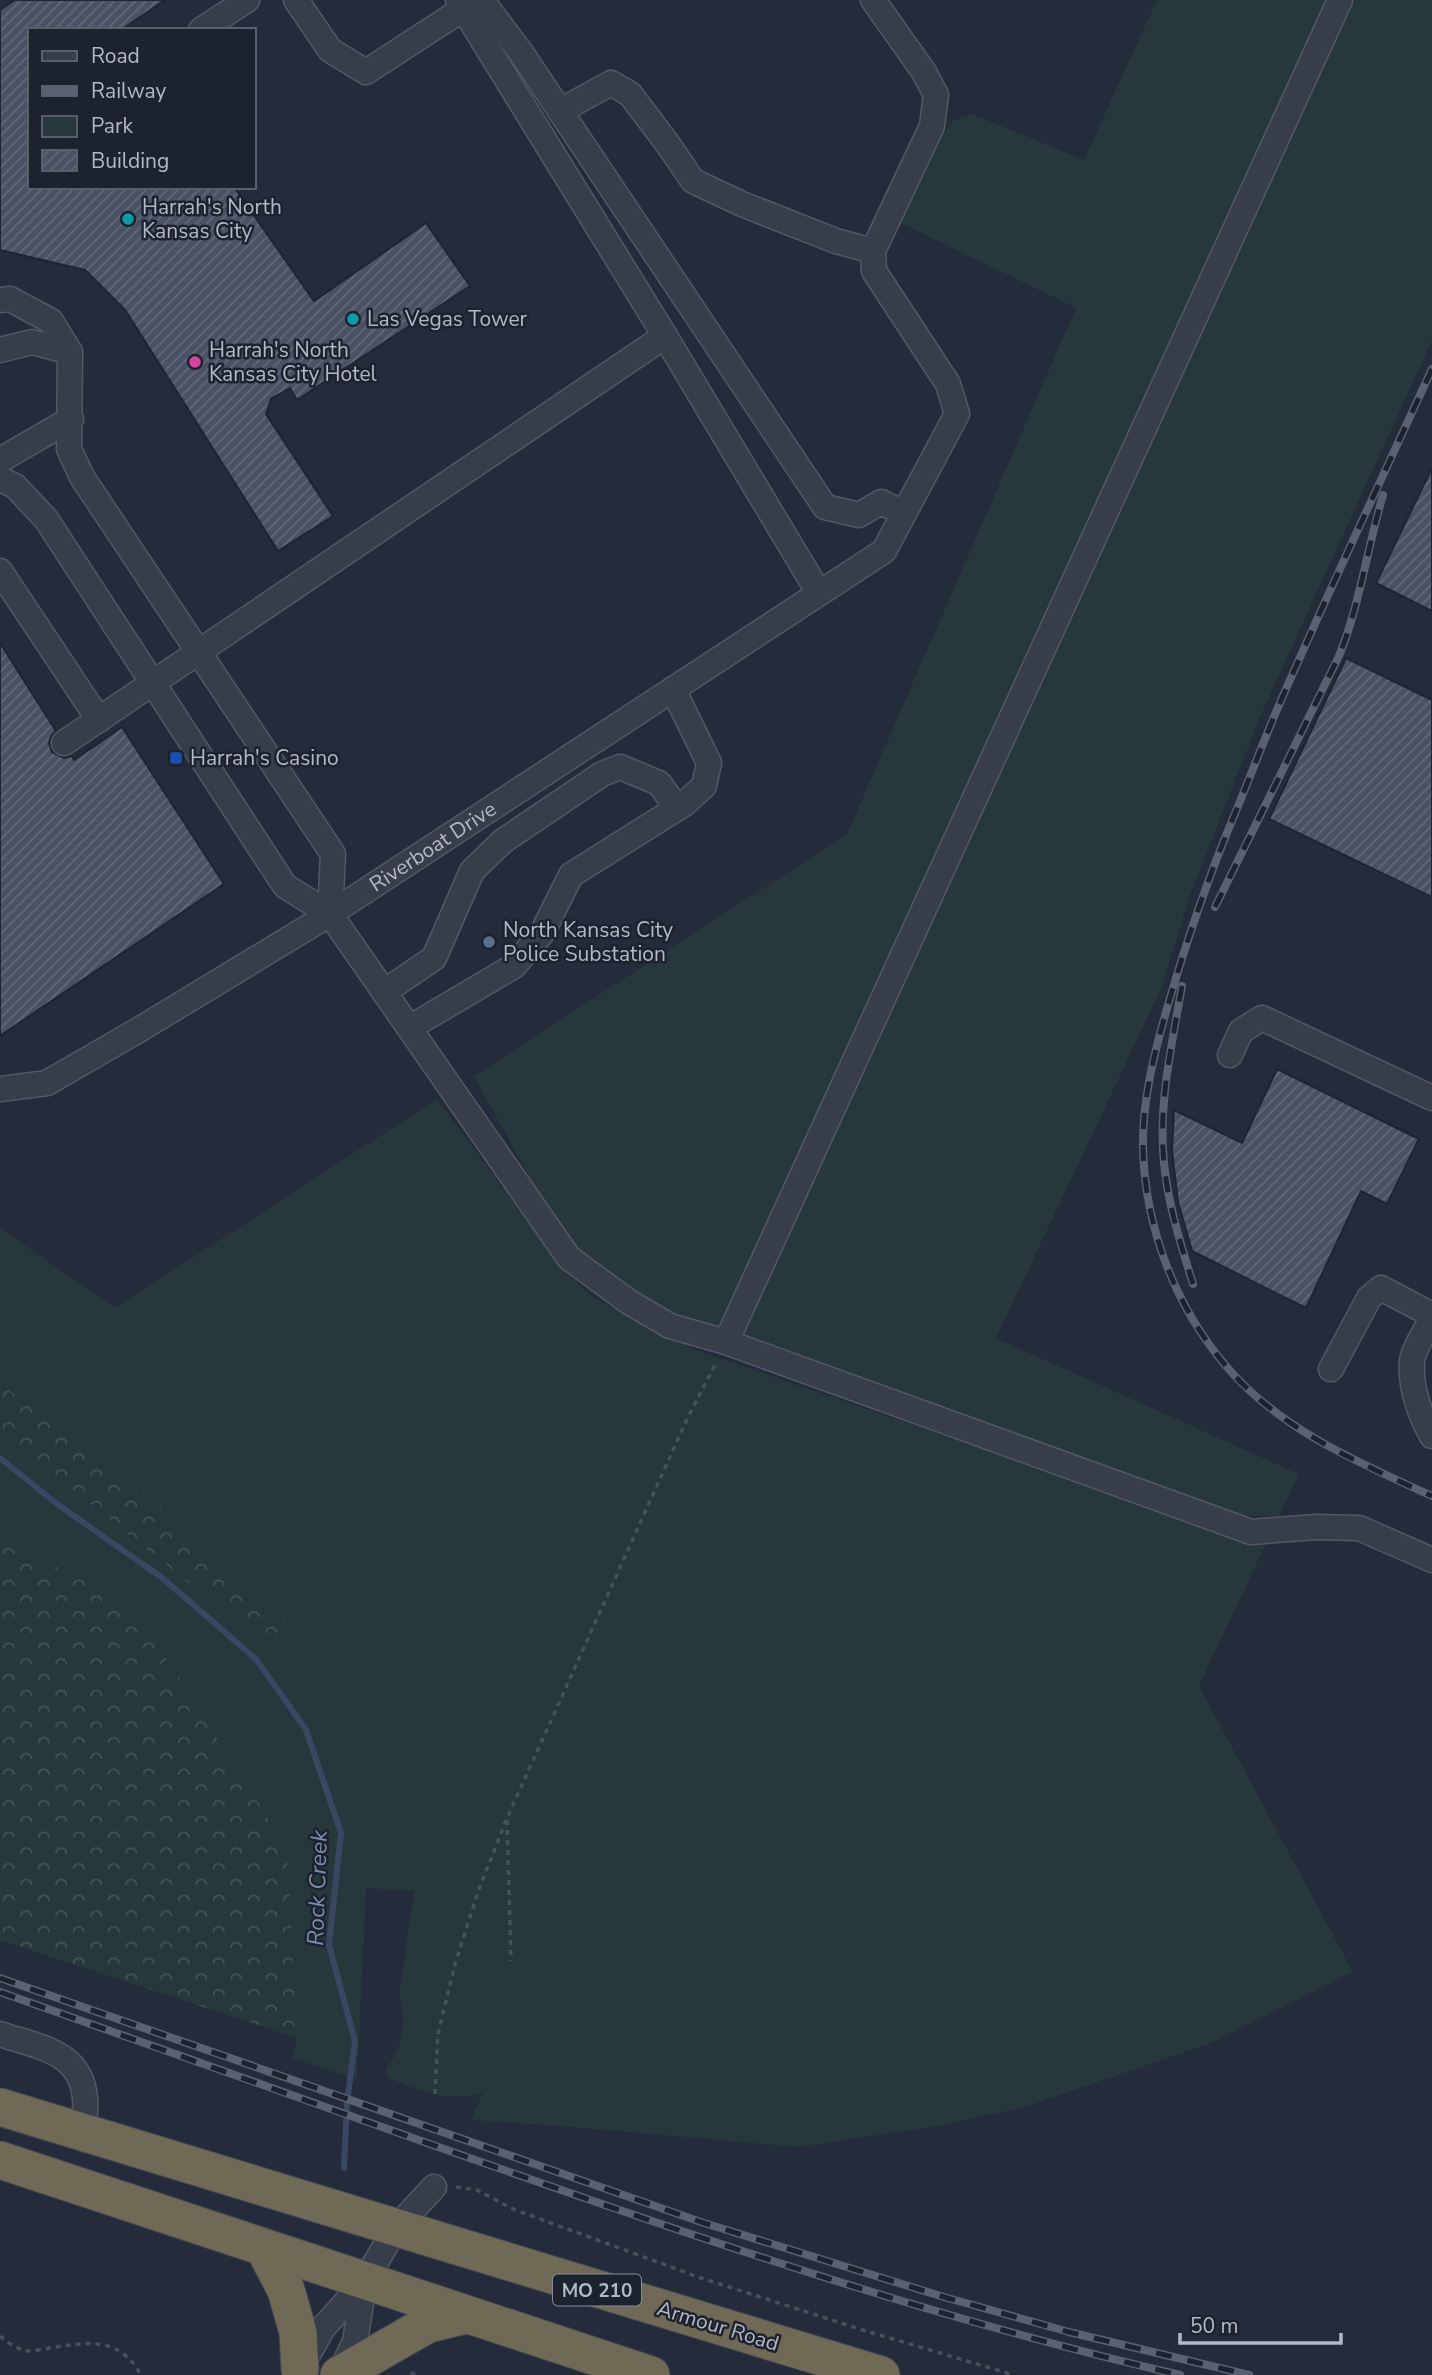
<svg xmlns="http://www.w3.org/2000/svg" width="1432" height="2375" font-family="'Nunito Sans',sans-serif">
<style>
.green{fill:#27383c}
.forest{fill:url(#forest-crowns)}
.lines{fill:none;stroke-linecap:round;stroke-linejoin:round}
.stream{stroke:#3a4762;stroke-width:6}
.building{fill:url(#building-hatch);stroke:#1f2431;stroke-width:2}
.minor-casing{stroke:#535865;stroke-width:27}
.highway-casing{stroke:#434855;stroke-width:39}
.path{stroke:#445358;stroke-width:3.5;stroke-dasharray:5 5;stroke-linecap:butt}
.minor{stroke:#383d4a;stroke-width:24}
.highway{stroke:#706955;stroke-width:37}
.rail-casing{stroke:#5a6171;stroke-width:8}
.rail{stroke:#1d222f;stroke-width:5;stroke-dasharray:16;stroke-linecap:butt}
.culture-dot{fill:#0f9aa8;stroke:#1d222f;stroke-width:2.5}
.hotel-dot{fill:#d1479c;stroke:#1d222f;stroke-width:2.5}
.transit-dot{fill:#1a4fb4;stroke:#1d222f;stroke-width:2.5}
.service-dot{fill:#5c6f8a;stroke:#1d222f;stroke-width:2.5}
.labels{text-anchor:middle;stroke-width:5;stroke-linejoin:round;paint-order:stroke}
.shield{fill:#1d222f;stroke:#868b99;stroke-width:2}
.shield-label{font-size:19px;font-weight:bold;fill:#b3b8c6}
.poi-label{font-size:21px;fill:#b3b8c6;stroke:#1d222f;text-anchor:start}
.street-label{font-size:21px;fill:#b3b8c6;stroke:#1d222f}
.water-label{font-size:23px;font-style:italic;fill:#7c8cac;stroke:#1d222f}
</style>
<defs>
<pattern id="forest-crowns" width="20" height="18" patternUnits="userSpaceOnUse" patternTransform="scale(1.75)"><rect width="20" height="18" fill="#27383c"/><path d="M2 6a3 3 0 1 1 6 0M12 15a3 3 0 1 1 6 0" fill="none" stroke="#445357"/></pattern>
<pattern id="building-hatch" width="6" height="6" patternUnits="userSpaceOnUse" patternTransform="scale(1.75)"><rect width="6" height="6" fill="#4a5163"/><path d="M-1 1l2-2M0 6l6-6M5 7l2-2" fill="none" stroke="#626878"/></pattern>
</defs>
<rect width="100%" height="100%" fill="#242b3a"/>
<path class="green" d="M1157,0h275v340l-172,377 -69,175 -30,97 -165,349 303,136 -20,42h-32l-24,-5 -545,-196 -28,-14 -56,-36 -23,-22 -21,-29 -76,-138 373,-242 229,-526 -175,-85 43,-90 9,-12 19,-7 112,46z
M437,1099l126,171 27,25 34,20 69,34 572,197 -66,140 154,286 -142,71 -186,64 -93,20 -134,20 -237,-21 -90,-6 12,-28c-35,12 -62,-1 -95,-14l-3,-6c2,-7 8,-12 11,-19 8,-17 9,-40 3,-56l15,-106 -48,-3 -9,192 -65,-22 5,-20 -9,-189 -155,-243 -133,-68v-107l259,209 38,-14 -47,-35 -102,-98 -148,-109v-156l115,80z"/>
<path class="forest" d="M0,1384l148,109 102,98 47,35 -38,14 -259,-209z
M0,1538l133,68 155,243 9,189 -297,-98z"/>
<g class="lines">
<path class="stream" d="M0,1458l57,46 104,73 95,82 50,71 35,103 -12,112 26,96 -8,62 -3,65
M413,2374v1"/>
</g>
<path class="building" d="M15,0h150l-44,30h-91v157h204l80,114 112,-78 44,63 -173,114 -7,-12 -19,11 -5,15 67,102 -55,35 -153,-241 -40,-40 -85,-20v-240z
M1432,468v143l-56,-28z
M0,643l56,88 -5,5 -2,7 3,9 12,6 8,-2 2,4 48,-33 102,157 -224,152z
M1346,658l86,42v197l-163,-78z
M1277,1069l142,70 -32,65 -26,-13 -55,117 -114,-57 -14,-49 -6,-51 2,-41 68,33z"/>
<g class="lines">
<g class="minor-casing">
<g id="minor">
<path d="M296,0l34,50 36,22 97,-63 23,-3 36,48 303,453 34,8 22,-13 23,11"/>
<path d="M458,0l207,336 154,257"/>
<path d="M201,30l46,-30"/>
<path d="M560,111l51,-28 19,11 37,49 26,38 49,23 94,37 37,10"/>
<path d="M0,300l10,-1 41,22 19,31 -1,97 13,28 251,377 -3,60"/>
<path d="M0,350l32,-8 38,10"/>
<path d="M0,460l71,-41"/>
<path d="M0,479l15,7 31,33 239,367 45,28 239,344 60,44 41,24 56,16 525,190 65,-5 43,1 73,32"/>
<path d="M0,571l99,149"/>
<path d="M64,743l601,-407"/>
<path d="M384,992l50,-34 38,-87 31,-30 99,-67 18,-7 39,16 18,25"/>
<path d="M409,1028l105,-62 28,-33 29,-58 113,-71 20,-18 5,-23 -36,-74"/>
<path d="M1230,1055l11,-24 21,-13 170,80"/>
<path id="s1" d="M0,1089l47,-6 95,-55 188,-114 554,-363 73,-137 -9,-30 -74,-113 -1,-20 59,-125 4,-31 -12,-23 -51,-72"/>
<path d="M1432,1318c-5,11 -20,33 -20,44 -2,25 8,53 20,74"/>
<path d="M726,1342l614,-1342"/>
<path d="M1331,1369l38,-71 12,-10 51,27"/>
<path d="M0,2034c38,13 81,17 85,64 1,11 -1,23 -1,34"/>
<path d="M300,2369l23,-41 41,-46 32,-54 38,-41"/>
<path d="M339,2375l16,-33 9,-59"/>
</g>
</g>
<g class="highway-casing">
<path id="highway" d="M0,2107l881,268
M0,2160l651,215
M264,2248l22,42 12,42 2,37
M339,2375l89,-51 38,-9"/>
</g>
<path class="path" d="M507,1820l4,141
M435,2094l3,-60 17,-70 24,-75 28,-71 181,-401 28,-54
M456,2187l21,3 36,19 188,69 165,53 148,44
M0,2336c8,7 18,14 29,15 6,0 15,-2 21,-3 38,-6 69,-12 91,27"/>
<use href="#minor" class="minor"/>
<use href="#highway" class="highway"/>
<g class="rail-casing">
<path id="rail" d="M1432,369c-49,107 -99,213 -146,320 -18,40 -33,81 -50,122 -27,64 -49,128 -68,194 -13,45 -26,95 -25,143 2,79 32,158 83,218 53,63 133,97 206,130
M1215,907l124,-251c21,-52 28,-107 44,-161
M1182,986c-10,58 -24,118 -18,177 4,42 17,82 29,121
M0,1978l701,244 243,75 125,35 180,43
M0,1992c155,55 310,110 464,164 236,83 472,163 716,219"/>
</g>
<use href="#rail" class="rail"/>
</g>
<g class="culture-dot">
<circle cx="128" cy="219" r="7"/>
<circle cx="353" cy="319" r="7"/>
</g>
<circle class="hotel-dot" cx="195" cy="362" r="7"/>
<rect class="transit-dot" x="169" y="751" width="14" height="14" rx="3.5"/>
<circle class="service-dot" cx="489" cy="942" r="7"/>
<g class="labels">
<rect class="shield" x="553" y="2274.5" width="88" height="31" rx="5"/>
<g class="shield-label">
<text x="597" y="2297">MO 210</text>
</g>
<g class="poi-label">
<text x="142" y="214">Harrah's North<tspan x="142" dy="24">Kansas City</tspan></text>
<text x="367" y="326">Las Vegas Tower</text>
<text x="209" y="357">Harrah's North<tspan x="209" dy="24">Kansas City Hotel</tspan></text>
<text x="190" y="765">Harrah's Casino</text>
<text x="503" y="937">North Kansas City<tspan x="503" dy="24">Police Substation</tspan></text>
</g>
<g class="street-label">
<text dy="7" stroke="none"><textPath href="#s1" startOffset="500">Riverboat Drive</textPath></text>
<text transform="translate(718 2326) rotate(17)" y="7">Armour Road</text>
</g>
<g class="water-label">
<text transform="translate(317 1888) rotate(-88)" y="8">Rock Creek</text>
</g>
</g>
<rect x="28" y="28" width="228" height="161" fill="#1d222f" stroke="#595e6b" stroke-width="2"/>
<rect x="42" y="51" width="35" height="10" fill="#383d4a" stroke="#595e6b" stroke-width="2"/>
<text x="91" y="63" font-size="21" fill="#b3b8c6">Road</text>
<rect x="42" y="86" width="35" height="10" fill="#5a6171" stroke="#595e6b" stroke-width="2"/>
<text x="91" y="98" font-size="21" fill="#b3b8c6">Railway</text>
<rect x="42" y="116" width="35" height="21" fill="#27383c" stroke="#595e6b" stroke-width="2"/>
<text x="91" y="133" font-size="21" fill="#b3b8c6">Park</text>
<rect x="42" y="150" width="35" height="21" fill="url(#building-hatch)" stroke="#595e6b" stroke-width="2"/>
<text x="91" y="168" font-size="21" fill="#b3b8c6">Building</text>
<path d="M1180 2333v10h161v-10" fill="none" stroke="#b3b8c6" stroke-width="3.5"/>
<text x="1190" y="2333" font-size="21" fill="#b3b8c6" stroke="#1d222f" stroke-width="5" paint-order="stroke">50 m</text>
</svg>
